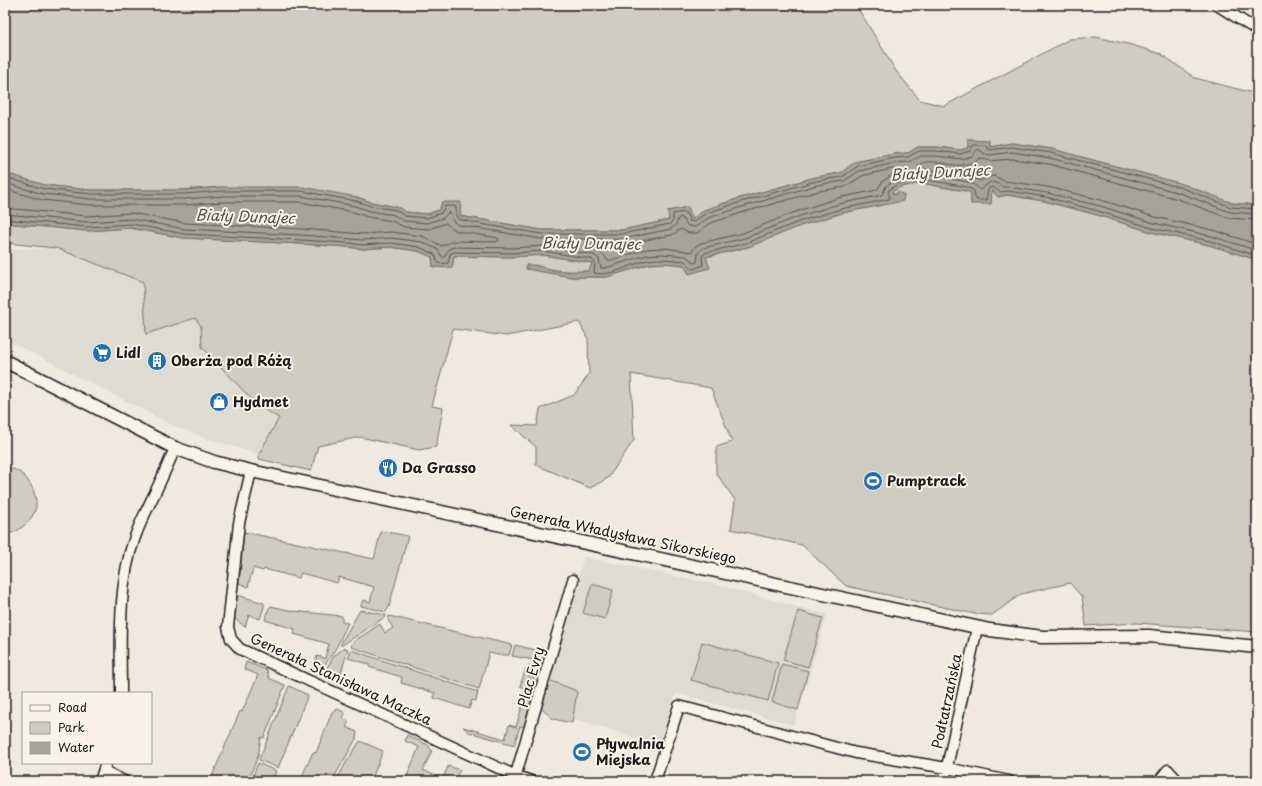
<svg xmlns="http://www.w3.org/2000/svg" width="1262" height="786" font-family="'Playpen Sans',sans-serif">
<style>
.built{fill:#dedbd1}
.green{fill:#cfccc3;stroke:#767470}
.water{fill:#a6a39d;stroke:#6f6d69}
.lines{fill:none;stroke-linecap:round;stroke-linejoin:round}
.shore{stroke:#535250;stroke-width:1}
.minor-casing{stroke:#1c1c1c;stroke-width:13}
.tertiary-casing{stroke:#1c1c1c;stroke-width:15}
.minor{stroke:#f7f3e8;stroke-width:10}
.tertiary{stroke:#f7f3e8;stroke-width:12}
.labels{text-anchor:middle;stroke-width:4;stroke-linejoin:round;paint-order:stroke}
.poi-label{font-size:14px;font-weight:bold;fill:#1c1c1c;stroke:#f7f3e8;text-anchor:start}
.street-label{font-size:14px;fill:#1c1c1c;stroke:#f7f3e8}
.water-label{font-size:15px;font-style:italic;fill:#535250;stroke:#f7f3e8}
</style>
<rect width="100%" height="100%" fill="#eeeae0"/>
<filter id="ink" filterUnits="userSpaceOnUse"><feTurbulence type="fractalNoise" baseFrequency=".025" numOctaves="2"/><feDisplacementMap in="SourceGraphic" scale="8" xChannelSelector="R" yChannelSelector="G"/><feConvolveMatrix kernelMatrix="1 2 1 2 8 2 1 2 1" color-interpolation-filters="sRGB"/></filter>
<g filter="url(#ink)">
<path class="built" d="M56,248l87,34 4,52 48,-16 6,8 1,21 56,59 21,12 -20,36 -48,-14 -37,-14 -169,-87v-90z
M584,557l130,27 113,31 -33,110 -118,-32 -18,52 -117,-37z"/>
<path class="green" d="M5,5h851l40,66 24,29 24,6 126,-67 26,-2 36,8 29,9 34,24 62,16v111l-25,-2 -51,-19 -129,-35 -40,-6 -22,4 -1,-6 -21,-1v8l-8,2 -23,-3h-19l-10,6 -14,1 -39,8 -14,11 -25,4 -76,21 -36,12 -11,9 -6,-12 -19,4 1,9 -47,10h-80l-82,-14v-14l-32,12 -22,-2 -9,-5 -26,-5 -14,-5 -138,-10 -36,3h-92l-48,-5 -38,-12z
M922,183l20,4 24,4 5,2v11l20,-14 7,7 9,-2 37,6 53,14 54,17 58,13 42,13h6v374l-120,-9 -51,3 -4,-29 -12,-14 -49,11 -29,21 -17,-1 -129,-28 -44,-41 -71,-16 4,-29 -19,-27v-26l16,-5 -21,-54 -80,-14 3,66 -26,38 -18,10 -54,-23v-18l-25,-22 26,1 3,-17 34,-14 15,-21 -1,-35 -9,-17 -73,14 -53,-7 -21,77 11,2 -7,39 -17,3 -59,-13 -42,9 -7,25 -52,-12v-5l20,-36 -21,-12 -56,-59 -1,-21 -6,-8 -49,16 -3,-52 -87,-34 -51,-5v-20l82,8 43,-3 54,10 117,6 46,3 16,2 27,-2 28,4 14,6 1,10 19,1 2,-12 58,1 31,-2 49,8 -2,8c-20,1 -38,0 -56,-6l-8,3 45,9h36l42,-13 15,-1 20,2 22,-8 42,-10 55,-22 39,-12 60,-12 -10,-9 8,-5z
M5,467c5,1 13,3 17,7 9,8 15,21 14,33 -3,14 -18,26 -31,28z
M381,531l27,5 -19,71 -3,5 -25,-6 2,-6 7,2 4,-15 -35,-10 -2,6 -36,-10 -2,5 -35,-9 -1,2 -10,-3 -5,19 -9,-4 5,-51 130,27z
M592,584l21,6 -8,29 -22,-6z
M237,595l27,8v4l-4,12 -11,-4 -4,12 -11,-9z
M271,606l22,5 49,5v6l6,1 -12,25 -16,24 -7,-3 4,-13 8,2 4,-14 -35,-10 1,-5 -30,-9 4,-12z
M360,610l26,5 -1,2 -44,29v-3z
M798,611l25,7 -15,49 -25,-7z
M389,616l123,29 -3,10h-11l-9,-2 -10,36 -128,-42 2,-5 27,-18 5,9 8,-5 -5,-8z
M702,642l76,21 -10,38 -77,-21z
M515,645l33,8 -2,6 -7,2 -27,-5z
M344,648l4,1 -9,31 -16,-6 11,-18z
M351,650l127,42 -2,9 -4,-1 -3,9 -35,-11 1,-5 -34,-10 1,-6 -33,-10v-3l-21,-6z
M246,662l21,8 2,8 16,7 -21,53 -3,-1 -3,19 -10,25h-38l30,-70 2,1 16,-37 -14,-6z
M782,664l26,7 -10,39 -26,-8z
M528,666l15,3 -6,19z
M526,668l10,23 -10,36 -6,-1 -6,19 -45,-13 -6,-5 42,12 4,-14 7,2 11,-38 -7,-3z
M549,680l28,11 -5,32 -19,-4 -12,-11z
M289,686l19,9 -30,73 -19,-8z
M338,709l7,4 -2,6 6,2 -3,6 11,5 -1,7 -24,42h-32l13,-29 3,1 16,-41z
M407,735l21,10 4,6 -9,19 15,7 2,1 -2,3h-33l14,-34 -14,-6z
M360,741l23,10 -12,30h-35l11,-20z
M258,763l18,8 -4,10h-21z
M448,766l12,4 -6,11h-12z"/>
<path class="water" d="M968,140l22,1v6l22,-4 40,6 131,35 49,19 25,2v53h-6l-42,-13 -58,-13 -54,-17 -53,-14 -37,-6 -9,2 -6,-7 -1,14h-20v-11l-5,-2 -24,-4 -20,-4 -22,4 -8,5 2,3 4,-3 6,3 -1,6 -61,12 -39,12 -55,22 -42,10 4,11 -21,6 -5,-9 -20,-2 -15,1 -42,13h-36l-45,-8v-4c11,-1 21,4 31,6 11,1 22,0 32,0l3,-8 -49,-8 -31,2 -58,-1 -2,12 -19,-1 -1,-10 -14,-6 -28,-4 -27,2 -16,-2 -46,-3 -118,-6 -53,-10 -43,3 -82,-8v-50l40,12 46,5h92l40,-3h79l55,10 14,5 26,5 9,5 22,2 11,-4 3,-8h19l-1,14 82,14h80l47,-10 -1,-9 20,-4 5,12 11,-9 36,-12 76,-21 25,-4 14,-11 39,-8 14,-1 10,-6h19l23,3 8,-2z"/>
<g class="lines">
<path class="shore" d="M893,169l2,1v3l-12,8 -6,9 -39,8 -40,13 -55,22 -42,10 -5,3 -5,6 -26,-4 -18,1 -39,12 -7,-9 -10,-5 1,-3h33l47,-9 9,-6 8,4h8l14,-10 33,-11 75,-21 26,-4 17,-11z
M5,177l39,12 47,5h92l40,-3h78l55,10 15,5 25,4 9,6 22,2 14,-5 4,-7h9l2,1v9l2,3 22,5 62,10h80l48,-10 3,-3v-7l11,-2 2,1 4,8 4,1 12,-9 35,-11 75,-21 26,-4 16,-11 36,-8 14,-1 11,-6h18l23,3 10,-3 3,-6h11l6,5 22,-3 39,6 131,35 49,19 26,2
M5,183l38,11 48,5h93l39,-3h78l54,10 15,5 24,4 10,6 23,2 16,-5 6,-6 2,2 2,7 5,4 84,14h80l49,-10 5,-4 2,-6 2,-2 2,1 6,8 7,1 13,-9 34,-11 75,-22 27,-4 15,-10 36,-8 14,-1 12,-6h16l25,3 10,-3 5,-6h3l5,4 5,1 22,-3 38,6 130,35 50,19 27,2
M5,189l37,11 48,5h94l39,-3h77l53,10 15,5 24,4 12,6 25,2 17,-6 5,5 6,3 41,7 1,2 -2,2 -44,-1 -11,5 -20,-10 -30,-4 -29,2 -61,-5 -117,-6 -54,-10 -44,3 -82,-8
M5,214l82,8 44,-3 54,10 116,6 62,5 28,-2 31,4 15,7 6,9c5,-4 2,-9 11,-11l57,1 32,-2 51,9 5,4 2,9h4l42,-13 16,-1 23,2 9,7 2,-1 1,-9 5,-5 42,-10 55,-22 39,-12 43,-9 4,-9 10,-7 26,-5 47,8 7,4 4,4c9,-7 11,-12 22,-3h6l39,6 53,13 54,17 57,13 41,13h5
M5,219l82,8 44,-3 53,10 117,6 47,3 15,2 28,-2 28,4 15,7c6,8 -1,11 14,9l2,-9 4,-2 57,1 32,-2 49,8 3,4 -1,10c18,4 37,-9 54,-13 12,-2 25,0 37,1 9,8 3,11 18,4l-1,-8 3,-4 41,-10 55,-22 40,-12 48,-10 1,-2 -2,-4 1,-3 10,-7 23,-4 45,8 7,4 1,7 2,2h9c2,-6 0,-13 7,-13l7,5 8,-1 38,6 52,14 54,17 58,13 41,13h6
M1257,220l-29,-2 -50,-19 -129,-35 -37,-5 -23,2 -9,-3c-5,4 -11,6 -18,7 -12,2 -35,-9 -44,1l1,2 50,8 11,5 8,-4 6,-1 10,5 44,6 53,13 54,17 58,13 40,13h4"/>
<g class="minor-casing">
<path id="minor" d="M1217,5l40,25
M251,471l-12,52 -11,104 3,12 9,10 276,127 15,5
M121,693c0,-52 -4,-107 14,-156 4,-12 10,-23 15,-34 9,-18 17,-36 25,-55
M104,771l20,10
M100,781l6,-18
M514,781l59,-201
M655,781l24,-75 177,47 91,15 62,13
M944,781l33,-153
M1159,781l9,-11 10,11"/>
</g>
<g class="tertiary-casing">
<path id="tertiary" d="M5,361l170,87 39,14 37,9 739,159 52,7 107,-1 108,11"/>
</g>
<use href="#minor" class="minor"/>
<use href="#tertiary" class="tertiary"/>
</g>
</g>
<defs>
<g id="supermarket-disc" transform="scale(1)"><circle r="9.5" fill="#1f6fb2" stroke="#f7f3e8"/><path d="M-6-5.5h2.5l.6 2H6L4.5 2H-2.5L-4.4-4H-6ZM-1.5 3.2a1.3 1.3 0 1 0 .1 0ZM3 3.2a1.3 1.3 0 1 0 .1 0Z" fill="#fff"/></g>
<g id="building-disc" transform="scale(1)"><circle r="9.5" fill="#1f6fb2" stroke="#f7f3e8"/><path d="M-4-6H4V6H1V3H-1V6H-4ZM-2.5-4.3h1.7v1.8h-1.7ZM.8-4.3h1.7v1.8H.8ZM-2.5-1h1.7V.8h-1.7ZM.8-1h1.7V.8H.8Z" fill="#fff"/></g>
<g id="shop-disc" transform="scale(1)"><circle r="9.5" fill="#1f6fb2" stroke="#f7f3e8"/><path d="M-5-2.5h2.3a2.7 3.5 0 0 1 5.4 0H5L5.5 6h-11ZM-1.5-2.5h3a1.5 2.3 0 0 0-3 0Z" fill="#fff"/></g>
<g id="restaurant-disc" transform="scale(1)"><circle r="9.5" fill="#1f6fb2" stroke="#f7f3e8"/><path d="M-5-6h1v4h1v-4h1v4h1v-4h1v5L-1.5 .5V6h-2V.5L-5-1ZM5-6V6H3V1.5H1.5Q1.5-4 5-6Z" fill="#fff"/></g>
<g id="stadium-disc" transform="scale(1)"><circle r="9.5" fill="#1f6fb2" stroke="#f7f3e8"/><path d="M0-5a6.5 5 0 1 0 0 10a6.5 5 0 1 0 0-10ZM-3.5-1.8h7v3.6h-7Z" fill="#fff"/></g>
</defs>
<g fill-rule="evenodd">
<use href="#supermarket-disc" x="102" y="353"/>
<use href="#building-disc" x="157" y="361"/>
<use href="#shop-disc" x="219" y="402"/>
<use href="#restaurant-disc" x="388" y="468"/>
<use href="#stadium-disc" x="873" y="481"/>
<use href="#stadium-disc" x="582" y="752"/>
</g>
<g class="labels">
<g class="poi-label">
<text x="116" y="358">Lidl</text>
<text x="171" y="366">Oberża pod Różą</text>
<text x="233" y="407">Hydmet</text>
<text x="402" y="473">Da Grasso</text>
<text x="887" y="486">Pumptrack</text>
<text x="596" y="749">Pływalnia<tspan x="596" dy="16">Miejska</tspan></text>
</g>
<g class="street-label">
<text transform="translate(623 535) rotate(12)" y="5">Generała Władysława Sikorskiego</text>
<text transform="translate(531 677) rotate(-74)" y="5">Plac Evry</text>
<text transform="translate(341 679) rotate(25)" y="5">Generała Stanisława Maczka</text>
<text transform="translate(947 701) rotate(-78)" y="5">Podtatrzańska</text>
</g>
<g class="water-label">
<text transform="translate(940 173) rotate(-3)" y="5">Biały Dunajec</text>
<text transform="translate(245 217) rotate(2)" y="5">Biały Dunajec</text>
<text transform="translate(591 244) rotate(1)" y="5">Biały Dunajec</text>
</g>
</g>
<rect width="1262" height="786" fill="none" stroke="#f7f3e8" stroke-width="20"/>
<rect x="10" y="10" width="1242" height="766" fill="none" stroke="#1c1c1c" stroke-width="1.5" filter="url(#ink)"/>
<rect x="22" y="692" width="130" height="72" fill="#f7f3e8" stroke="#9f9d96"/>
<rect x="30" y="705" width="20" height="6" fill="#f7f3e8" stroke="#9f9d96"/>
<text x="58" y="712" font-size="12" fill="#1c1c1c">Road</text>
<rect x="30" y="722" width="20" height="12" fill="#cfccc3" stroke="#9f9d96"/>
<text x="58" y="732" font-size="12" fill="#1c1c1c">Park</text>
<rect x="30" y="742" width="20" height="12" fill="#a6a39d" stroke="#9f9d96"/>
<text x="58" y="752" font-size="12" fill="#1c1c1c">Water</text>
</svg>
